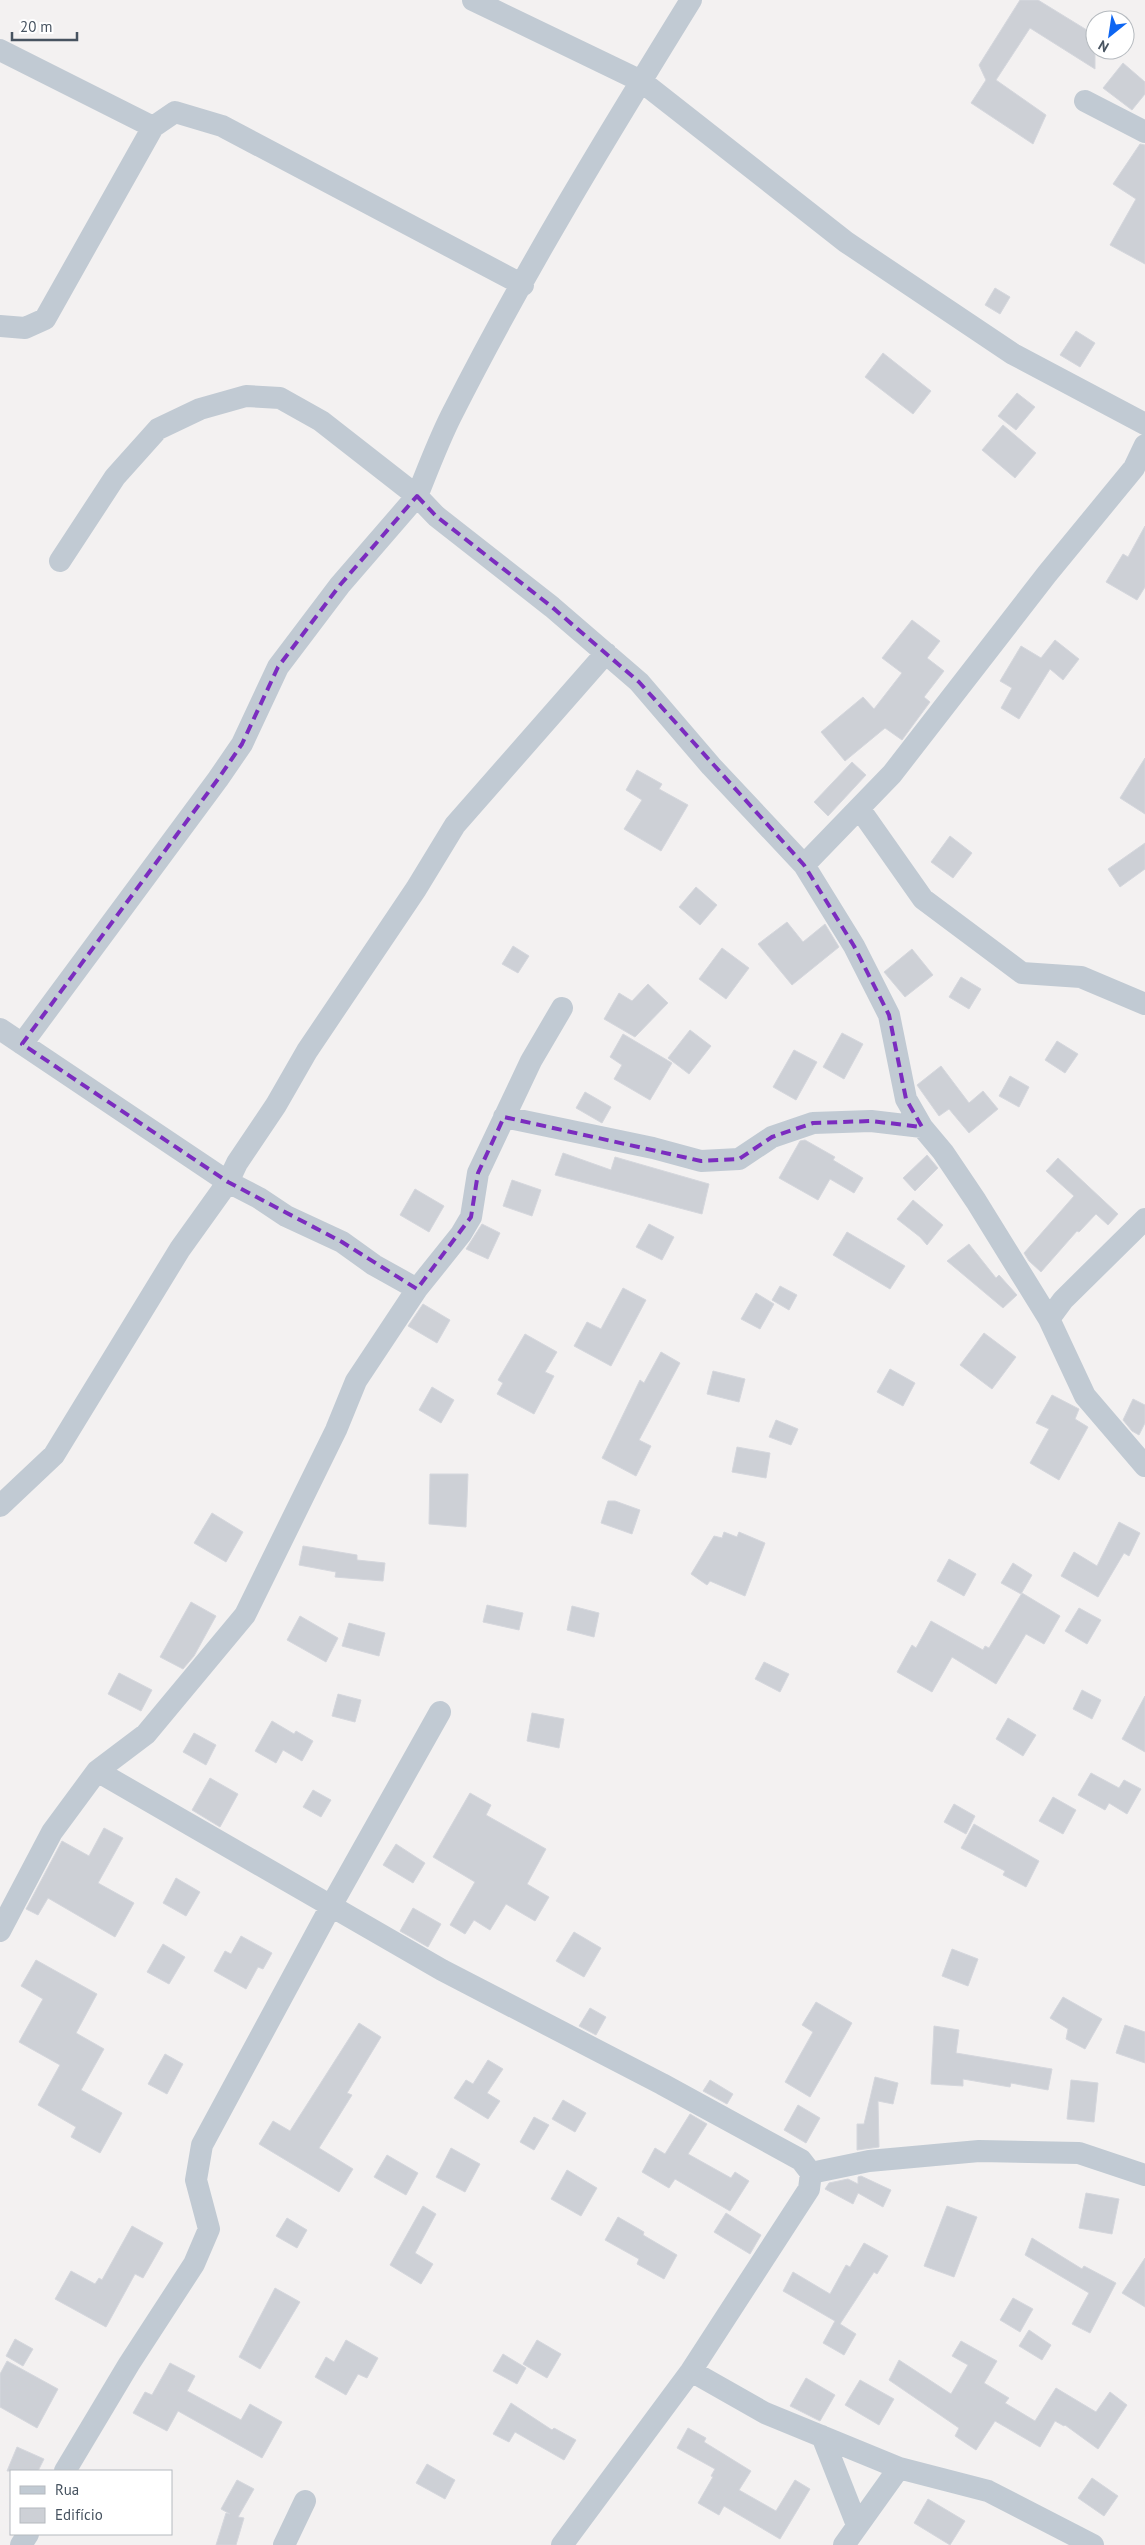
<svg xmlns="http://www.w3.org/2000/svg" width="1145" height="2545" font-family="'PT Sans',sans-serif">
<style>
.building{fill:#cdd0d6;stroke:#d5d7dd}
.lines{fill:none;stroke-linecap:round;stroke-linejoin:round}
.minor{stroke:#c1cad3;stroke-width:22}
.marked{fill:none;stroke:#7b2cbf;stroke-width:4;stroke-dasharray:10 6;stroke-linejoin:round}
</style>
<rect width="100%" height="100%" fill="#f3f1f1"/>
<path class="building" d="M1020,0h18l57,35v34l-65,-41 -34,52 50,35 -13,29 -62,-41 15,-23 -7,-15z
M1123,63l22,19v12l-13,16 -29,-22z
M1140,144l5,1v119l-35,-19 26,-46 -23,-15z
M995,288l15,9 -10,17 -15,-9z
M1076,331l19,12 -15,24 -20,-12z
M883,353l48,38 -18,23 -48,-37z
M1017,393l18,14 -19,23 -18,-14z
M1003,425l33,28 -21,25 -33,-28z
M1145,526v61l-8,13 -31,-18 17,-28 5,3z
M912,620l28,21 -13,17 17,13 -20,26 6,5 -28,38 -17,-12 -40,33 -24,-29 42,-35 11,12 28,-36 -20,-15z
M1055,640l24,19 -16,21 -13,-11 -31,50 -18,-11 11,-20 -12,-7 21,-35 20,12z
M1145,758v56l-25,-16z
M852,762l14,13 -38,41 -14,-14z
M637,770l25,14 -3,5 29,16 -27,46 -37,-22 18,-29 -16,-10z
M950,836l22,17 -19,25 -22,-16z
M1145,843v26l-25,18 -12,-18z
M696,887l21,18 -17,20 -21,-18z
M787,922l16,20 22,-18 14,23 -47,38 -34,-41z
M513,946l16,10 -11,17 -16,-9z
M722,948l27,20 -23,31 -27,-20z
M912,949l21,26 -28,22 -21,-25z
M961,977l20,12 -12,20 -20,-12z
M648,984l20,19 -33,34 -31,-18 15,-26 13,8z
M690,1030l21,16 -22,28 -21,-16z
M842,1033l21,11 -19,35 -21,-12z
M623,1034l49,29 -22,37 -36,-21 8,-14 -12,-8z
M1057,1041l21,13 -13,19 -20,-13z
M794,1050l23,12 -21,38 -23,-13z
M941,1066l28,37 14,-12 15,18 -29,24 -20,-24 -10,7 -22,-31z
M1010,1076l19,11 -10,20 -20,-11z
M585,1092l26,15 -9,16 -26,-15z
M805,1140l30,17 -2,3 30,18 -9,15 -24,-14 -12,21 -39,-22 21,-37z
M563,1153l48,17 4,-13 94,27 -7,30 -147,-39z
M927,1155l11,13 -23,23 -12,-13z
M1058,1158l60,56 -10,11 -12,-11 -17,18 -2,-1 -36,41 -12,-11 -5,-8 50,-57 -28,-25z
M512,1180l29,10 -9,26 -29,-10z
M415,1189l29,17 -15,26 -29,-17z
M913,1200l30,25 -16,20 -7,-8 -23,-18z
M482,1224l18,9 -12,26 -22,-10z
M649,1224l25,13 -12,23 -26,-13z
M847,1232l58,34 -15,23 -57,-34z
M969,1244l27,34 3,-3 18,20 -14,13 -56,-47z
M780,1286l17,9 -8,15 -17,-10z
M623,1288l23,12 -35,66 -37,-20 13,-24 14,7z
M756,1293l18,11 -14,25 -19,-10z
M423,1304l27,16 -13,23 -29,-17z
M984,1333l32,24 -24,32 -32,-24z
M525,1334l32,18 -12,20 9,4 -20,38 -37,-20 6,-11 -5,-3z
M661,1352l19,11 -41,77 12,6 -15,30 -34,-18 38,-78 4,3z
M890,1369l25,14 -12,23 -26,-14z
M713,1371l32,8 -6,23 -32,-8z
M432,1387l22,13 -13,23 -22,-13z
M1052,1395l27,14 -4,10 13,8 -29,53 -29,-17 19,-34 -13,-6z
M1133,1399l12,6v18l-6,12 -7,-4 -9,-11z
M776,1420l22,9 -7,16 -22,-8z
M737,1447l33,6 -4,25 -34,-6z
M430,1474h38l-2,53 -37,-3z
M608,1501h7l25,9 -8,24 -31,-11z
M212,1513l31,19 -17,30 -32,-19z
M1119,1522l21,11 -11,23 -5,-3 -26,44 -37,-21 13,-24 23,14z
M724,1532l13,5 2,-5 26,11 -20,53 -35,-15 -3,4 -16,-11 23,-38 8,2z
M303,1546l54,9v5l28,3 -2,18 -48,-4 1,-5 -37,-7z
M949,1559l27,15 -12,22 -27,-15z
M1013,1563l19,12 -11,19 -20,-11z
M1022,1593l38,23 -16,28 -18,-10 -30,50 -44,-27 -20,35 -35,-20 15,-27 4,3 15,-27 52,29 2,-4 4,2z
M191,1602l25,14 -22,40 -11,13 -23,-12z
M487,1605l36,8 -4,17 -36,-8z
M572,1606l27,7 -5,24 -27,-7z
M1079,1608l22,12 -14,24 -22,-13z
M300,1616l38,22 -12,24 -39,-22z
M349,1623l36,10 -6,23 -37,-10z
M764,1662l25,12 -9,18 -25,-13z
M119,1673l33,17 -11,21 -33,-17z
M1082,1690l19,10 -9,19 -19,-10z
M338,1694l23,6 -6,22 -23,-6z
M1145,1696v56l-23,-13z
M532,1713l32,6 -5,29 -32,-7z
M1008,1718l28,17 -13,21 -27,-17z
M272,1721l22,13 2,-3 17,10 -11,20 -19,-11 -7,13 -21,-12z
M194,1733l22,12 -10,20 -23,-13z
M1091,1773l28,15 5,-8 17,9 -14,25 -18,-11 -4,7 -27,-15z
M210,1778l28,16 -18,33 -28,-17z
M313,1790l18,10 -10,17 -18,-10z
M470,1793l21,12 -5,10 60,34 -19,35 22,13 -14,24 -29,-17 -16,26 -16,-10 -9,14 -15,-9 25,-43 -42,-25z
M1053,1797l23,13 -13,24 -24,-13z
M954,1804l21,12 -9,18 -22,-12z
M974,1824l65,37 -13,26 -23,-12 2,-4 -44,-23z
M104,1828l19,10 -25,45 36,20 -19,34 -67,-39 -10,17 -12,-6 36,-68 27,15z
M396,1844l29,19 -12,20 -30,-18z
M176,1878l24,14 -14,24 -23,-13z
M413,1908l28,16 -13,23 -28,-16z
M574,1932l27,16 -17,29 -28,-16z
M241,1936l31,17 -9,16 -5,-2 -12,22 -32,-18 11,-20 6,3z
M163,1944l22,13 -16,27 -22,-12z
M952,1949l26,10 -10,27 -26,-10z
M36,1960l61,34 -21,39 28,16 -23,41 41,23 -22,40 -29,-16 5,-10 -38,-22 22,-40 -41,-23 24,-43 -22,-13z
M1063,1997l39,22 -17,30 -19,-10 2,-10 -18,-11z
M816,2002l36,21 -42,74 -25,-15 28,-50 -11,-7z
M590,2008l16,9 -10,18 -17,-9z
M359,2023l22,14 -34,56 5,2 -33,53 34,21 -14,23 -80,-48 14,-23 17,10z
M1125,2025l20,7v31l-29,-10z
M934,2026l25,4 -3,23 96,16 -4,21 -37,-7 -1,4 -47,-8v7l-32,-2z
M165,2054l18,10 -16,30 -19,-10z
M488,2060l15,9 -16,24 13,8 -12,18 -34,-21 12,-18 7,4z
M875,2077l23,6 -5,21 -15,-3 1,46 -22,3v-26h7z
M710,2080l23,14 -6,10 -24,-13z
M1071,2080l27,3 -4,39 -27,-3z
M563,2100l23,13 -11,19 -23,-13z
M798,2105l22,13 -14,25 -22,-13z
M690,2114l17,10 -19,30 43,24 4,-6 14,9 -19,30 -55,-32 -6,9 -27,-16 13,-24 10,6z
M534,2117l15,8 -15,25 -14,-8z
M451,2148l29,16 -15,28 -29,-15z
M387,2155l31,18 -12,22 -32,-18z
M567,2170l30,18 -16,28 -30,-17z
M861,2176l30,14 -8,17 -25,-14 -5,11 -28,-15 4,-6 19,-4 10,5v-7z
M1086,2193l33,6 -7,35 -33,-6z
M423,2206l13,8 -21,39 18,11 -12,20 -31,-19z
M947,2206l30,11 -23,60 -30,-11z
M726,2213l35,22 -11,19 -36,-22z
M618,2217l26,15 -1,3 34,20 -13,24 -27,-15 2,-5 -34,-19z
M287,2218l20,12 -10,18 -21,-12z
M132,2226l31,17 -20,35 -8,-4 -29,53 -51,-28 16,-28 24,13 4,-6 3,2z
M1032,2238l50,31 2,-3 32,17 -26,50 -18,-9 17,-31 -64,-38z
M864,2243l24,13 -11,18 -3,-2 -34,52 16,10 -12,21 -21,-12 12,-22 -52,-30 10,-19 37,22 16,-29 4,2z
M1145,2258v49l-23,-14z
M275,2288l25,14 -40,67 -21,-12z
M1013,2298l20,11 -13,23 -20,-12z
M1029,2330l22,15 -9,15 -23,-14z
M15,2339l18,10 -10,17 -17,-10z
M346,2340l32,18 -11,20 -9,-4 -12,21 -31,-18 11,-20 8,5z
M537,2340l24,14 -14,24 -24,-14z
M961,2341l36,20 -13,22 25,15 -4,5 30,18 21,-33 40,24 14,-20 17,13 -29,44 -33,-24 -1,1 -9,-5 -15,26 -45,-26 -19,29 -21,-14 4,-8 -70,-48 10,-20 52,34 17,-29 -16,-9z
M503,2354l23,14 -9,16 -24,-13z
M7,2361l51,28 -21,39 -37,-21v-33z
M170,2363l25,13 -8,15 54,29 9,-16 32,18 -20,36 -84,-47 -11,20 -34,-18 12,-21 7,3z
M806,2378l29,17 -15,26 -30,-15z
M860,2380l34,19 -15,26 -34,-20z
M511,2403l41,27 2,-2 22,12 -12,20 -49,-28 -6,10 -16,-8z
M688,2428l18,10 -2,4 47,29 -12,19 37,21 19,-31 15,9 -30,50 -56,-33 -5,9 -21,-12 15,-26 -2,-1 4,-7 -38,-21z
M17,2447l27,12 -6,12h-31z
M427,2464l28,16 -10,19 -29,-16z
M1092,2478l26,18 -14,20 -26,-18z
M237,2480l17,9 -16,28 6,1 -8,27h-20l10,-32 4,1 -9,-5z
M928,2499l37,22 -15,24 -36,-22z"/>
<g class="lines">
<path class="minor" d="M473,0l168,81 205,161 167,112 132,70
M691,0c-84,136 -168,273 -240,416 -13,26 -23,53 -34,80l19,20 116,91 87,75 72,84 93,99 50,81 35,69 17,84 16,28 21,25 33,49 73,118 36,77 60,70
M0,50l153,77
M1085,101l60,31
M0,326l25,2 20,-9 108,-192 22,-15 47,14 301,159
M859,808l64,91 99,74 59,4 64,27
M804,865l88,-91 155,-200 87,-106 11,-23
M0,1029l228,153 -48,67 -126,206 -54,51
M22,1044l196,-265 24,-35 36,-77 62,-82 77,-89 -96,-75 -41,-23 -34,-2 -46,13 -42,20 -43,48 -55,84
M504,1117l149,31 48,13 38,-2 33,-22 41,-14 58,-2 51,6
M417,1289l-43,-24 -32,-23 -56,-26 -27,-18 -31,-16 9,-19 39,-58 31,-54 109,-162 39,-64 151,-172
M1049,1319l14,-19 82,-81
M97,1771l345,199 220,114 139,76 10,13 -2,16 -118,182 -129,174
M0,1931l52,-99 45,-61 49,-37 99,-119 91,-185 20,-49 61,-92 44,-55 10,-17 7,-44 53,-112 31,-53
M811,2173l58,-12 110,-10 100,2 66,22
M691,2371l74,42 134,55 89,23 105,54
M822,2436l35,89
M65,2471l64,-107 65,-100 15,-35 -13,-49 6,-35 129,-239 109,-194
M21,2545l7,-11
M284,2545l21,-44
M844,2545l55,-77"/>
</g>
<path class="marked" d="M417,496l19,20 116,91 87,75 165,183 50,81 35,69 17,84 16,28 -51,-6 -58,2 -41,14 -33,22 -38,2 -197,-44 -26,56 -7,44 -54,72 -75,-47 -114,-60 -206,-138 196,-265 24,-35 36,-77 62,-82z"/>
<rect x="10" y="2470" width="162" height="65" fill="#ffffff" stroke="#b5babf"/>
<rect x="20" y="2486" width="25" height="8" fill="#c1cad3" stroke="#b5babf"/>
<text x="55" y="2495" font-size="15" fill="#475360">Rua</text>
<rect x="20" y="2508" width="25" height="15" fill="#cdd0d6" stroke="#b5babf"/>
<text x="55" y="2520" font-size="15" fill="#475360">Edifício</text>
<g transform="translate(1110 35) rotate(210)"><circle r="24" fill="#ffffff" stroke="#b5babf"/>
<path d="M0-4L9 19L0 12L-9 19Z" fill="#0d65f2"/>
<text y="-8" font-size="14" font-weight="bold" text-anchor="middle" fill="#475360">N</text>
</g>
<path d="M12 32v8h65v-8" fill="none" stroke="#475360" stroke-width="2.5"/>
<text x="20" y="32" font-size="15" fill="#475360" stroke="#ffffff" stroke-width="4" paint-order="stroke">20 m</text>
</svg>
